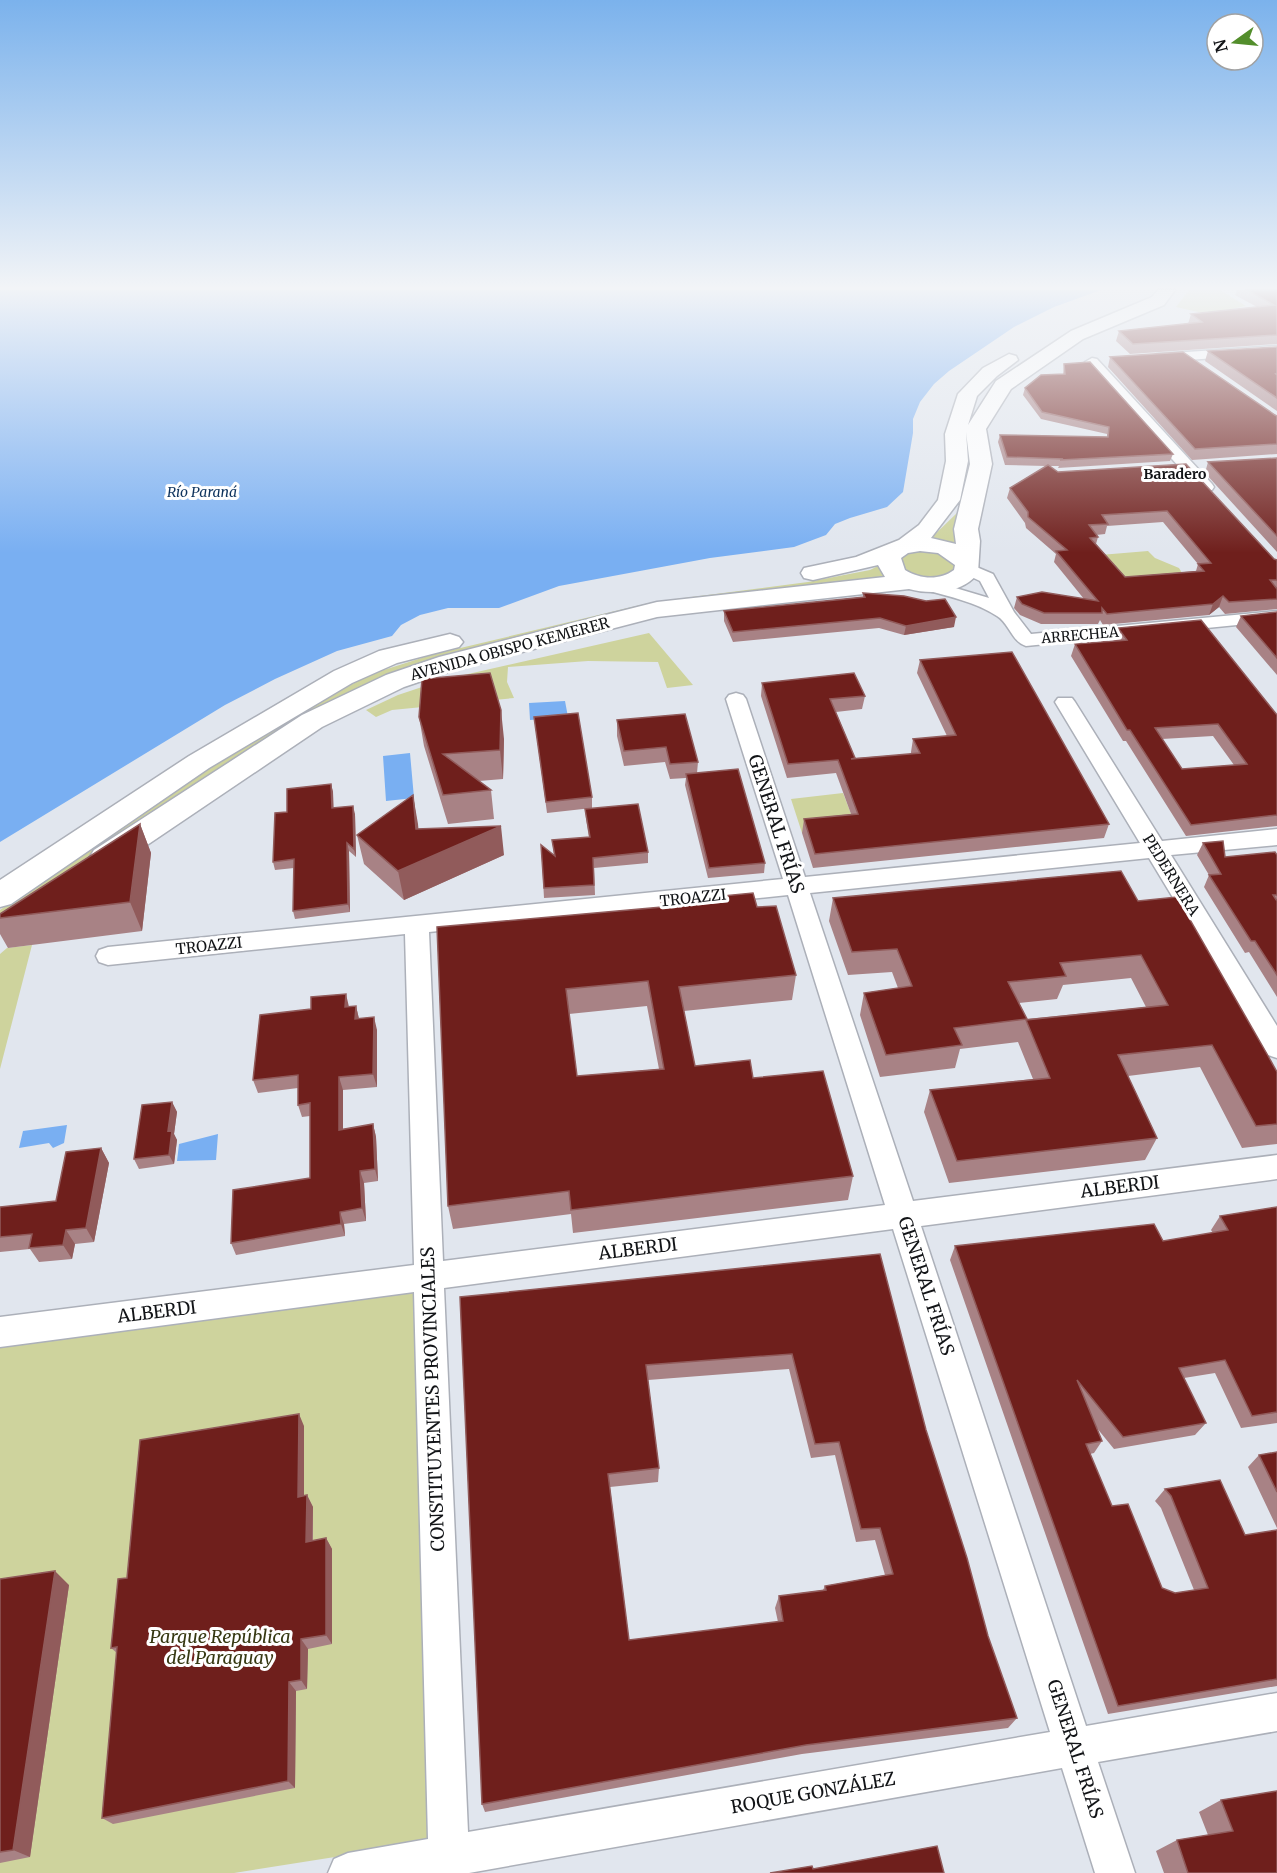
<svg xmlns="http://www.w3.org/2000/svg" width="1277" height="1873" font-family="Merriweather,serif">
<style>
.green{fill:#ced39d}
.water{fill:#79aff2}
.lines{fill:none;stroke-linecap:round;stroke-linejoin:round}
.street-casing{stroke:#acb0b9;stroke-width:3}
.secondary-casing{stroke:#acb0b9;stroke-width:3}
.street{fill:#fff;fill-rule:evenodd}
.secondary{fill:#fff;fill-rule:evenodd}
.wall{fill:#a88285;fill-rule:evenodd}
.shaded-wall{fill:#915b5b}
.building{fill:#6f1f1c;stroke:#915b5b;stroke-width:1.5;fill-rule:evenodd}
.labels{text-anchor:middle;stroke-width:6;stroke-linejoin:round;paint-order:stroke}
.far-neighbourhood-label{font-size:14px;font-weight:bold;fill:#121417;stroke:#fff}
.far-water-label{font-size:14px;font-style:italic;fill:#0d325c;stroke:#fff}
.far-street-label{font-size:14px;fill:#121417;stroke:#fff}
.street-label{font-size:15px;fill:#121417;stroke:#fff}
.near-street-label{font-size:18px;fill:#121417;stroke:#fff}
.near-park-label{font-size:18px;font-style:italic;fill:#363812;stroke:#fff}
</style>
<rect width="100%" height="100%" fill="#e1e6ee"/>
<path class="green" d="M1189,290h31l26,16 -39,8 -31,-7z
M958,512l6,41 -37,-11z
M909,549l32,1 19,20 -18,11 -38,-7 -8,-17z
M1148,551l7,7 24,10 9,15 -65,10 -23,-38z
M880,565l9,14 -77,6 -157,21 -218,53 -58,19 -65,33 -126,77 -188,129v-7l184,-128 184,-107 63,-20 222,-53 155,-20 62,-12z
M649,633l44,52 -26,3 -9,-26 -70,-1 -80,6 -1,15 7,16 -122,12 -16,7 -10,-7 32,-15 48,-16z
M843,793l13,34 -54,6 -11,-34z
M32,945l-32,124v-115l7,-6z
M427,1282l22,557 -215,34h-234v-549z"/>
<path class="water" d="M0,290h1101l-47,17 -40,20 -65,44 -15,13 -14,18 -7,17v14l-10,59 -16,15 -37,11 -15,6 -9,11 -32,12 -84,11 -151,28 -60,22h-51l-28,7 -19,10 -9,11 -55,15 -62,28 -50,26 -225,137z
M565,701l3,16 -38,3 -1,-17z
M410,753l4,45 -28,3 -3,-45z
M67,1125l-3,18 -11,5 -4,-5 -30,5 4,-17z
M218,1134l-2,26 -39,1 2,-17z"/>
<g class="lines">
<g class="street-casing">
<path id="street" d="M1277,346v8l-120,8 -7,-4 7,-4z
M1092,358l5,1 115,125 2,3 -2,3h-12l-113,-125 -2,-3z
M967,563l26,11 21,38 17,22 246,-23v10l-251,25c-14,-4 -17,-23 -29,-30 -21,-14 -47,-19 -71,-26l-3,-4 3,-4 6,-1 57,17 -9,-17 -19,-9 -3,-4 3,-4z
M736,693l7,2 3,4 59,178 335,-34 -85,-141 3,-4h14l3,4 87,139 115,-12v16l-106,10 106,171v32l-9,-3 -119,-197 -339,35 103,308 364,-46v24l-356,47 165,500 191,-33v38l-179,31 37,111h-40l-33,-105 -593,105h-141l6,-14 14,-6 80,-14 -14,-547 -414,55v-30l414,-52 -9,-331 -297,31 -9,-3 -3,-6 3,-6 9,-3 675,-68 -57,-180 3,-4zM788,895l97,310 -442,56 -14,-329zM893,1229l157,503 -582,100 -24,-544z"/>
</g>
<g class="secondary-casing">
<path id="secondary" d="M1158,290h17l-11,15 -81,34 -72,50 -25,40 6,35 -14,65 2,12 -2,32c-14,20 -47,22 -69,16l-252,28 -200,52 -53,18 -82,40 -206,139 -11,3 -11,-3 -5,-8 5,-8 208,-135 84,-40 53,-18 218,-55 228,-25 -7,-12 -65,15 -9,-2 -3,-5 3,-5 52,-11 43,-17 20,-15 19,-25 8,-39 -1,-27 13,-40 25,-26 26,-14 7,2 2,4 -21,16 -20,20 -9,29 28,-44 75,-50 81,-34zM966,432l4,32 -16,65 2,15 -25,-6 29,-38 8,-39zM920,551l18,2 17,12 -1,5c-15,11 -34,9 -49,0l-4,-12 7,-5z
M450,634l9,3 4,5 -4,5 -62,16 -45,20 -143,85 -198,136 -11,3v-27l189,-124 145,-85 45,-20z"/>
</g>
<use href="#street" class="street"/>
<use href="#secondary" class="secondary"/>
</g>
<path class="wall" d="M1237,290h40v54l-147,10 -14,-13 3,-10 69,-7 3,-10 66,-7 -22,-12z
M1277,347v64l-72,-50 3,-10z
M1110,357l167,59v38l-85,6 -84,-93z
M1064,364l109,90 -3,7 -112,7 1,-2h-10l9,6 128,-8 88,95 3,1v49l-52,5 -6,-7 -10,8 -106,10 -3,-5 -2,4h-57l-21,-9 -6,-7 3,-11 67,2 -30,-37 2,-8 -30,-26 -1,-5 -18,-25 3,-10 36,-22 -41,-1 -7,-23 2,-7 107,2v-3l-66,-15 -18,-24 2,-7 38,-14zM1163,522l35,42 -2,7 -71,6 -29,-33 2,-7 -2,-2 9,-1 2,-8z
M1277,458v94l-72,-79 3,-11z
M863,593l91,34 -50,8 -25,-7 -146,14 -9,-21v-10l139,-14z
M1277,612v63l-41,-48 5,-11z
M1118,628l159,87v111l-91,10 -60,-95h-3l-52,-85 4,-12 41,-3 -2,-2zM1213,736l21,29 -52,4 -20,-30z
M920,660l189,164 -5,14 -291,30 -11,-35 2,-14 47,-5 -15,-41 -49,5 -26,-82 1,-13 103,13 -3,13 -26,3 19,46 56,-4v-2l2,-13 34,-3 -30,-63z
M419,717l85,22 -1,40 -24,2 12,9 3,29 -46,5 -24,-78z
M534,717l58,80v11l-45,5z
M617,720l81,42 -1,11 68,90 -1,10 -56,5 -23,-93 1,-7 -16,1 -5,-17 -41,4 -7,-30z
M331,784l2,8v16l22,6 1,43 -7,-6 1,61 -55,7 -2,-8 1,-43 -19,2 -2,-8 14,-50z
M413,795l5,34 86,26 -100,45 -40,-36 -7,-29z
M585,809l63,43v11l-54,5 1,27 -51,3 -3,-53 13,10 -2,-15 37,-2 -3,-19z
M140,824l11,29 -9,78 -134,17 -8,-14v-20z
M1203,843l22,14 52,-2v142l-28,-45 -4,1 -41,-66 5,-12 -12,-20z
M833,898l305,3 139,171v72l-35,4 -42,-81 -72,9 29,62 -12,22 -196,23 -25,-71 6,-22 103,-11 -15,-37 -58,7 -5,19 -75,9 -20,-62 4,-22 34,-5 -6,-16 -44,3 -19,-54zM1131,978l15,29 -120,12 -7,-16 38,-4 6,-14z
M661,902l96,5 39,68 -4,25 -108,11 11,55 58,12 100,98 -5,24 -275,33 -2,-19 -118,15 -5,-23 -11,-279 224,-19zM647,1006l12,63 -82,7 -8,-62z
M356,1006l3,13 18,11v57l-34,3v39l30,-5 3,13 2,44 -14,2 2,38 -22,3 1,12 -109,19 -5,-12 79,-65v-62l-8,1 -4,-12v-17l-40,5 -5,-13 96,-73z
M172,1102l5,10 -3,22 3,6 -3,24 -35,5 -5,-10z
M101,1148l8,15 -15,79 -19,2 -3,15 -33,3 -9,-13 -30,3v-45l56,-6z
M1277,1207v216l-36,5 -26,-55 -31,5 22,45 -11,12 -81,14 -18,-22 6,14 -8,12 -4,1 22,52 50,82 13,5 19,-3 -33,-82 -6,-7 10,-12 80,46 32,-5v156l-169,28 -158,-454 5,-14 208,-5 50,-8 -2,-3 9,-14z
M880,1254l46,176 62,206 29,82 -9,10 -206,26 -317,58 -3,-8 -22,-507zM789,1369l22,89 24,-3 21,87 19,-2 10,35 -60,11 -2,4 -44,6 -4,12 3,14 -149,18 -19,-153 48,-5 1,-14 -11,-88z
M304,1426v70l3,-1 6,12v34l13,-3 6,11v95l-24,5 -1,40 -11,2 -1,97 -182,36 -11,-6 15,-165 -6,-5 16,-70z
M1277,1452v76l-29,-61 11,-12z
M0,1579l69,6 -39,272 -30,6z
M1221,1800l56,73h-113l-8,-22 21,-11 31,-5 -9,-23z"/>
<path class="shaded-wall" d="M1223,596l-4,11 -10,8 4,-11z
M956,617l-2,10 -50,8 2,-9z
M501,710l3,29 -1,40 -3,-29z
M331,784l2,8 1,24 -2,-8z
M413,795l5,29 3,34 -5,-29z
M353,806l2,8 1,43 -2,-8z
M140,824l11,29 -9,78 -12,-29z
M501,826l3,29 -100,45 -6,-29z
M347,843l2,8 1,61 -2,-8z
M346,994l3,13h-4z
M356,1006l3,13h-4z
M374,1017l3,13v57l-4,-13z
M339,1077l4,13v53l-4,-13z
M172,1102l5,10 -3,22 3,6 -3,24 -5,-9 -1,-24z
M373,1124l3,13 2,44 -3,-12z
M101,1148l8,15 -15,79 -8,-14z
M360,1171l4,12 2,38 -4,-13z
M340,1212l4,12 1,12 -4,-12z
M66,1230l9,14 -3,15 -9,-14z
M299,1414l5,12v82l-6,-11z
M307,1495l6,12 -1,46 -6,-11z
M326,1538l6,11v95l-6,-9z
M55,1571l14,14 -39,272 -17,-7z
M301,1639l7,10 -1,40 -6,-9z
M289,1682l7,9 -1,97 -7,-7z"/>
<path class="building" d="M1247,290h30v45l-144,9 -14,-13 83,-9 -11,-8 83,-9z
M1277,347v27h-1l1,1v23l-69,-47z
M1183,352l92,63 2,1v28l-82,5 -85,-92z
M1090,362l83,92 -113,6 3,-1 -56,-2 -7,-22 108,2 1,-10 -67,-15 -17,-24 16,-13 24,-1 -1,-10z
M1277,458v78l-69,-74z
M1186,464l88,95 3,1v20h-7l7,9v10l-48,3 -6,-6 -10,8 -106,10 -5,-6v5h-58l-22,-9 -5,-7 25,-5 56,9 -42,-50 11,-1 -39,-33v-5l-18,-24 38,-23 10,7zM1167,511l44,52 -13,1 6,7 -79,6 -35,-39 8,-1 -9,-12 19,-1 -6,-9z
M863,593l41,3 22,5 19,-2 11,18 -50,9 -26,-8 -147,14 -9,-21 141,-14z
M1277,612v46l-36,-42z
M1201,620l76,95v100l-86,10 -61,-95h-3l-52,-86 52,-4 -9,-12zM1218,724l29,40 -65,5 -27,-41z
M1012,652l97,172 -294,30 -11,-35 54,-5 -20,-54 -50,4 -26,-81 92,-10 11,23 -35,3 25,59 -4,1 69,-6 -7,-14 43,-4 -36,-75z
M490,673l11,37 -1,40 -57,4 48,36 -48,5 -24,-78 3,-38z
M578,713l14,84 -46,5 -12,-85z
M685,714l13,48 -28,2 -4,-17 -42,4 -7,-31z
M738,769l27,94 -56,5 -23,-94z
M331,784l1,24 21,-2 1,43 -7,-6 1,61 -55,7 1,-52 -21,3 2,-49 12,-1v-23z
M413,795l3,34 85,-3 -103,45 -41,-36z
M638,804l10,48 -55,6 1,27 -50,3 -3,-43 14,11 -3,-16 38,-3 -5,-28z
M140,824l-10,78 -130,16v-4z
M1223,841l2,16 50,-5 2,3v40h-4l4,6v74l-22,-34h-4l-42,-66 12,-1 -18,-31z
M1121,871l17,30 39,-4 90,157 10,18v52l-21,2 -44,-81 -94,10 39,83 -200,23 -27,-71 120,-12 -24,-58 142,-15 -27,-50 -81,8 6,13 -58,6 19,37 -73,9 8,17 -76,10 -22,-62 48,-7 -15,-37 -45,3 -19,-54z
M753,893l4,14 19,-1 20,69 -117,12 16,79 55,-6 3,18 70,-7 30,105 -282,34 -2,-19 -121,15 -11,-279 225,-20 -1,-5zM648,981l16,88 -87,7 -11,-87z
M346,994l-1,13 11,-1 -1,13 19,-2 -1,57 -34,3v53l34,-6 2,45 -15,2 2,37 -22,4 1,12 -110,19 2,-53 77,-12v-75l-12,2v-30l-45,5 7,-65 51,-6v-12z
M172,1102l-4,29 4,-1 -3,25 -35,4 8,-54z
M101,1148l-15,80 -20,2 -3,15 -34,3 3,-14 -32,3v-30l56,-6 10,-49z
M1277,1207v205l-25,4 -27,-56 -46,8 27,55 -83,14 -46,-57 25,61 -16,3 26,62 16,-2 34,84 13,5 33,-5 -37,-92 -6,-7 55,-9 25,55 32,-5v149l-159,27 -163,-460 199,-22 9,17 65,-11 -8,-14z
M880,1254l46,176 41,128 21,78 29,82 -211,27 -324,59 -22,-507zM792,1354l23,90 24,-2 22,87 19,-1 13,46 -68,12 1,4 -47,6 4,25 -154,19 -21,-166 51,-6 -13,-103z
M299,1414l-1,83 9,-2 -1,47 20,-4v97l-25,4v41l-12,2 -1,99 -186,37 15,-171 -6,1 7,-69 9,-1 13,-138z
M1277,1452v40l-18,-37z
M55,1571l-42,279 -13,2v-273z
M1277,1791v82h-89l-11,-33 56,-9 -12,-31z
M937,1846l7,27h-174l42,-7 1,3z"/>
<linearGradient id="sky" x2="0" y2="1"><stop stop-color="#7bb2ec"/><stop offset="0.52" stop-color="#f2f4f7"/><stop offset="1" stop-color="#f2f4f7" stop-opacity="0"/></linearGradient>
<rect width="1277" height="553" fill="url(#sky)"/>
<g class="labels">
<g class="far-neighbourhood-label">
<text x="1175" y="479">Baradero</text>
</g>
<g class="far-water-label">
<text x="202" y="497">Río Paraná</text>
</g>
<g class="far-street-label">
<text transform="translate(1080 635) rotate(-5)" y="5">ARRECHEA</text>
</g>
<g class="street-label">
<text transform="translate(510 649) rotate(-15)" y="5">AVENIDA OBISPO KEMERER</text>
<text transform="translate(1171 875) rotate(58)" y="5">PEDERNERA</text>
<text transform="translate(693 898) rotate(-6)" y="5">TROAZZI</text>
<text transform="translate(209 946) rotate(-6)" y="5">TROAZZI</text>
</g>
<g class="near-street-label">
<text transform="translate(776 824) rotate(72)" y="6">GENERAL FRÍAS</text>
<text transform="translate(1120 1187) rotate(-7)" y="6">ALBERDI</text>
<text transform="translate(638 1249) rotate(-7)" y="6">ALBERDI</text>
<text transform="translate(926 1286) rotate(72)" y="6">GENERAL FRÍAS</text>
<text transform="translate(157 1312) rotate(-7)" y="6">ALBERDI</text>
<text transform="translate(433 1399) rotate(-92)" y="6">CONSTITUYENTES PROVINCIALES</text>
<text transform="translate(1075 1749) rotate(72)" y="6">GENERAL FRÍAS</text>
<text transform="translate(813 1793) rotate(-10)" y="6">ROQUE GONZÁLEZ</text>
</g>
<g class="near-park-label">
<text x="220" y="1643">Parque República<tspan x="220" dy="21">del Paraguay</tspan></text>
</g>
</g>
<g transform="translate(1235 42) rotate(255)"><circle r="28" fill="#ffffff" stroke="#a0a1a2" stroke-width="1.5"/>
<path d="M0-4.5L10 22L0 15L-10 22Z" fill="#538e2c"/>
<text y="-9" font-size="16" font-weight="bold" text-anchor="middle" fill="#121417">N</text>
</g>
</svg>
